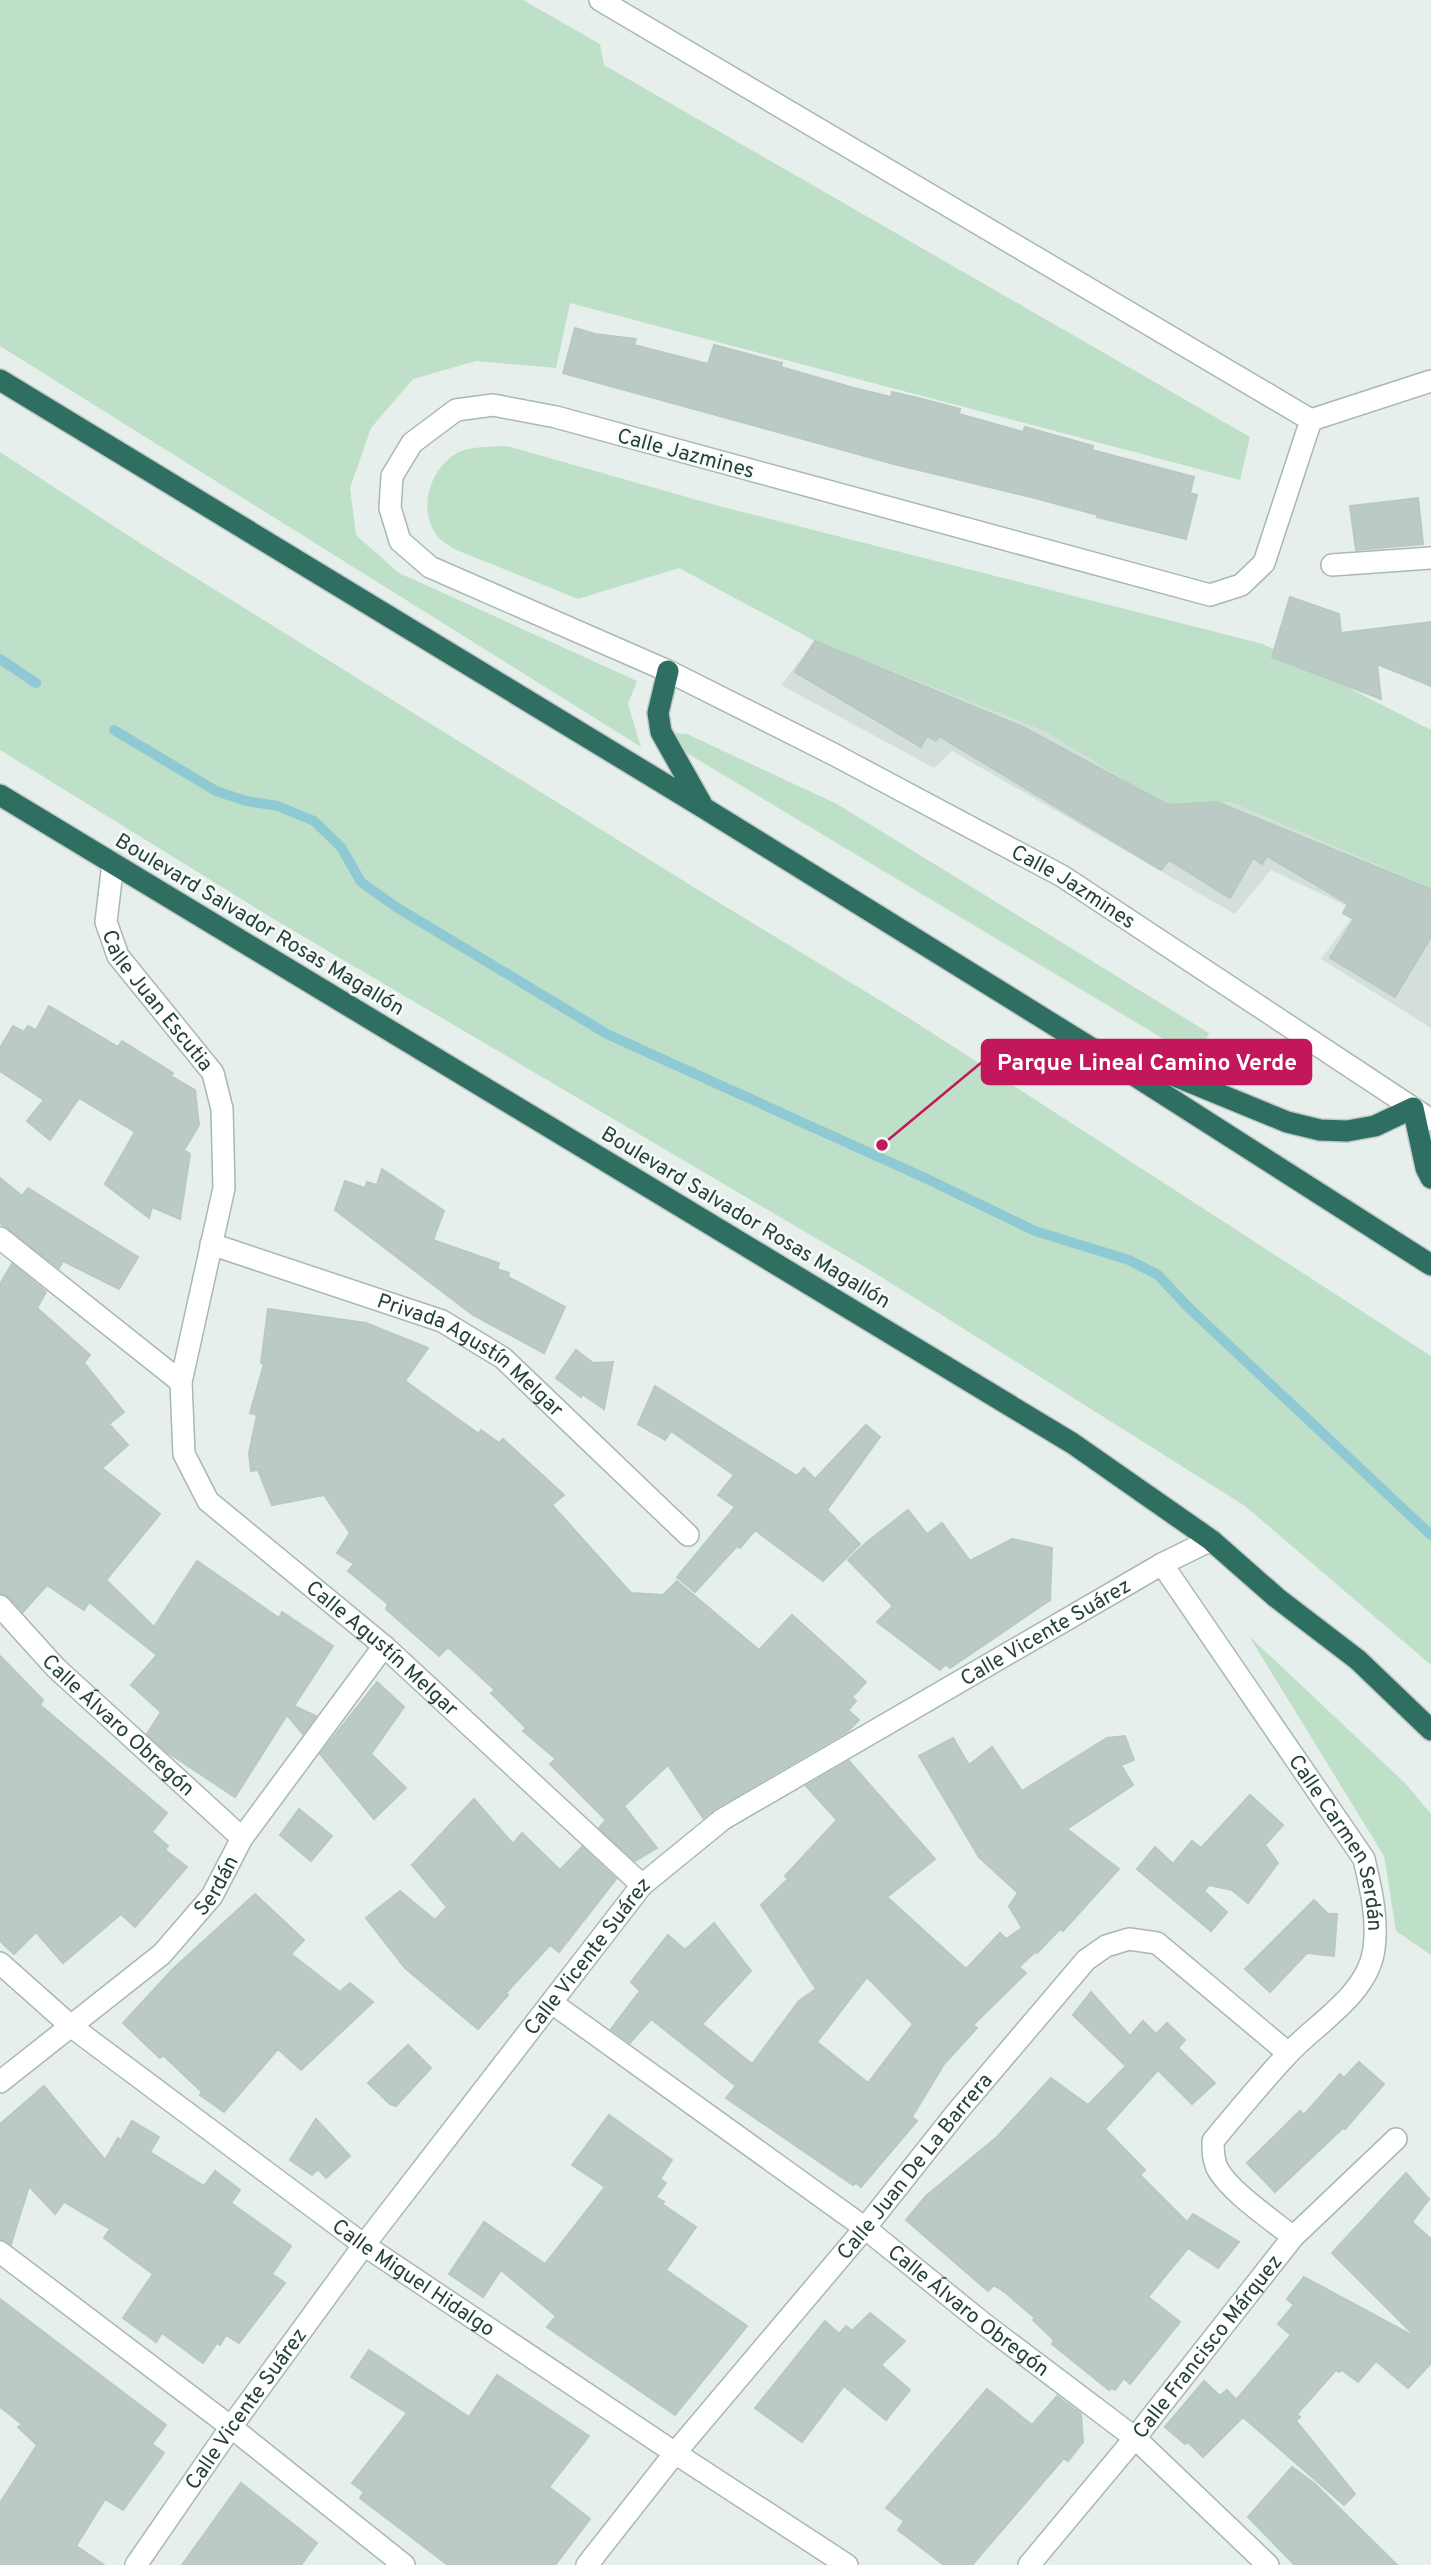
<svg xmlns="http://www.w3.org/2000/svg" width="1431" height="2565" font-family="Overpass,sans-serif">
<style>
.built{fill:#d4dfda}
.green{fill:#bfe0c8}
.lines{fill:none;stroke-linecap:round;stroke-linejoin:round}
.stream{stroke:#8ec9d4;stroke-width:10}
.building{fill:#bbcac4;stroke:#b8c9c2;stroke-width:2;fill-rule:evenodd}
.minor-casing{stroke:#a8b8b2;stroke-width:24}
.highway-casing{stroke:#c2cac8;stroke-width:24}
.minor{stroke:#fff;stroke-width:21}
.highway{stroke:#2f6f62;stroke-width:21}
.labels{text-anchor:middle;stroke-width:5;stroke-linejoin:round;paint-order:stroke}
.street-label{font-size:21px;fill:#24423a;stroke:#f7fbf9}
.leader{fill:none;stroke:#c2185b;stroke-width:2.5}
.callout-dot{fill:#c2185b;stroke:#f7fbf9;stroke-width:2.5}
.callout{fill:#c2185b;stroke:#c2185b;stroke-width:2.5}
.callout-label{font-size:23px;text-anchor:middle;font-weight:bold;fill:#fff}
</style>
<rect width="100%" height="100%" fill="#e6efeb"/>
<path class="built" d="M815,641l229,90 127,78 59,-7 201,86v140l-110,-69 36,-48 -86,-41 -36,44 -283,-163 -18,17 -153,-83z"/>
<path class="green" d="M0,0h523l77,44 4,21 646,372 -10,43 -670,-177 -14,65 -80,-7 -63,18 -42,49 -21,60 6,47 43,38 238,108 -9,23 13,43 -641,-401z
M507,446l208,59 548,139 168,86v158l-201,-86 -59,7 -127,-78 -229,-90 -136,-73 -101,31 -124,-50c-5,-4 -13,-8 -17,-13 -20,-27 -7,-69 22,-84 12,-6 34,-5 48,-6z
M0,452l146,95 554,344 209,127 522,338v309l-186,-159 -370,-233 -603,-355 -272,-168z
M674,733l13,1 150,70 372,229 -12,26 -512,-307z
M1249,1636l156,147 26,31v141l-35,-24 -12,-75z"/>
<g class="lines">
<path class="stream" d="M0,659l36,24
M114,730l102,61 30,10 32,5 36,15 27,26 20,35 35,25 211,127 318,144 110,53 94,29 29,15 31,33 242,227"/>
</g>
<path class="building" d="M575,328l20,6 41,5 -2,6 74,19 6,-19 68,18 -1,4 73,21 37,9 1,-5 30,7 38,10 -1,5 64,18 2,-5 68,19 -1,4 102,27 -4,16 7,2 -11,44 -89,-22 1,-2 -67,-18 -137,-33 -331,-91z
M1418,498l5,46 -67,6 -6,-44z
M1290,597l49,17 2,19 90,-11v64l-54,-22 4,35 -109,-42z
M815,641l208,86 145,78 49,-3 214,87v48l-36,60 -65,-39 24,-39 -11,-6 5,-9 -81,-48 -5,8 -9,-6 -23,40 -61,-38 -8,10 -222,-134 -3,5 -9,-5 -6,11 -126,-75z
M49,1006l69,41 4,-6 51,32 -2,3 24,14 4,35 -15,25 6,4 -10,65 -28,-12 -3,11 -44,-34 30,-52 -56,-34 -29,42 -23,-19 17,-21 -44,-29v-23l13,-22 11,6 4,-6 8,4z
M382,1169l62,42 -11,29 66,23 -2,6 12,4 -1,4 57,30 -21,46 -71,-38 -138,-105 10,-29 20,7 2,-6 10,3z
M0,1178l22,18 6,-8 110,69 -19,32 -56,-28 -4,7 -59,-45z
M12,1264l34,28 -9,16 53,47 -6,8 40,49 -15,12 19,21 -26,23 58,46 -54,66 48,47 43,-66 82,57 3,-6 51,34 -39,60 22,10 -13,18 -16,-19 -52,82 -68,-45 -20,-18 14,-22 -30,-27 26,-30 -68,-53 -5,8 -37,-25 -24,27 -14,-15 -9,-4v-309z
M268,1309l98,14 62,25 -23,33 74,53 2,-4 18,13 4,-4 61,56 -12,10 79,88 32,2 14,-14 82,69 33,-35 74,67 -14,15 4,4 -8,9 11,10 -11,11 -132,77 -13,10 -35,-53 -44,41 33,42 -22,13 -36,-33 7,-8 -56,-56 6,-5 -33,-28 3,-3 -35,-35 4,-3 -47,-43 -9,9 -53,-47 2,-5 -40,-33 6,-7 -17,-11 13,-20 -26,-38 -52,10 -14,-35 -7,1 -2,-18 8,-38 -7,-2 14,-49 -3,-1z
M576,1350l17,13 20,-1 -9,47 -22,-15 -1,3 -25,-19z
M655,1386l142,90 7,-8 11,11 51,-54 14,12 -53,73 33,34 -37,37 -68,-51 -15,18 -3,-2 -42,46 -18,-15 58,-70 -17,-12 16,-20 -63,-44 -6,9 -27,-16z
M908,1510l19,24 15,-11 28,38 42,-22 40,9 -2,52 -100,68 -4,-4 -6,6 -63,-48 16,-16 -45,-46 19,-18z
M0,1656l43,44 -3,5 127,108 -15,19 16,14 -3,4 22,17 -52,60 -14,-13 -58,49 -27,-31 -22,22 -14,-13z
M377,1682l27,25 -33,47 35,34 -32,31 -54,-65z
M1125,1736l9,24 -13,5 12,20 -66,44 52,40 -56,62 -3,-2 -23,24 -1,-2 -17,16 7,6 -53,52 4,3 -33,36 -32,53 5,4 -56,66 -5,-4 -3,2 -127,-87 10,-12 -85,-67 -21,24 -19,-14 29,-38 -9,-9 37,-47 17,15 29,-27 37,48 -49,53 50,40 47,-63 17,-12 -55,-84 27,-26 -3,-3 52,-56 -31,-34 43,-25 86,98 -48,38 79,72 34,-36 6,6 16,-11 -13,-22 9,-13 -39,-36 -60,-101 34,-18 16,27 23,-18 30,44 85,-53zM867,1977l46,47 -45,59 -51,-41z
M1250,1795l33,30 -18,20 13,18 -30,40 -16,-13 -23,-5 -5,6 23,21 -16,19 -74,-62 18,-22 18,17 19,-23 9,7z
M474,1799l39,45 9,-11 38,37 22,-23 34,32 -57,73 -9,-7 -44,48 2,2 -30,34 -73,-61 -39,-50 34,-27 35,29 12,-13 -35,-42z
M299,1809l33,27 -21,25 -31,-26z
M255,1894l49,46 -13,14 49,38 10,-9 23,19 -72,68 -23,-21 -54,63 -24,-17 2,-3 -39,-37 -3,3 -37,-35 50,-54z
M1314,1900l14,14h9l-3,42 -27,-3 -37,39 -25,-23z
M1091,1992l39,44 13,-15 13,13 11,-11 18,17 -7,8 37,35 -23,21 -34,-34 -53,59 40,41 -5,5 47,47 6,-8 46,28 -21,26 -30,-20 -40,49 32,25 -50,62 -6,-6 -9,12 -3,-2 -3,2 -57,-46 2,-4 -21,-20 2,-2 -29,-25 -12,-8 -6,6 -82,-71 20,-24 71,-59 54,-59 37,27 38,-39 -53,-51z
M408,2045l23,23 -35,38 -6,-2 -22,-21z
M1359,2062l25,22 -39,45 -2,-1 -68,64 -28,-29 53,-52 4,4 36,-41 4,4z
M44,2086l61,74 13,-22 3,2 11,-19 27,16 -9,15 54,34 11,-15 25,19 -9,13 60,43 -19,28 13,9 -46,60 -13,-8 -6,10 -3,-2 -14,20 -41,-30 -6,9 -33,-24 30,-44 -49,-36 6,-9 -46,-27 -9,12 -26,-28 -18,58 -11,-5v-115z
M609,2115l63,45 -12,19 6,4 -10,14 8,5 -2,2 34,23 -30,43 81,56 -72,89 -128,-88 9,-11 -55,-46 -18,27 -34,-23 35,-52 61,42 60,-77 -33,-22z
M316,2119l34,37 -24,22 -8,-9 -6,6 -22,-15z
M1406,2173l23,26 -17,23 19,17v124l-23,25 -32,-27 -18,21 -16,-12 -3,2 -3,-2 -39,44 3,3 -4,4 59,73 -11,11 -101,-88 -40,40 -15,-15 -3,2 -20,-17 39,-46 16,15 7,-6 9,10 55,-65 -13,-11 16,-19 -7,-6 17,-22 113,61 -85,-85z
M0,2299l166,126 -14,19 12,9 -41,57 -18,-11 -29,47 28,19h-104v-62l37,-58 -19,-18 4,-3 -22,-17z
M870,2313l35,28 -24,24 29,25 -24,30 -42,-34 -42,56 -47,-34 70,-87 14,13 7,-8 6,5z
M369,2350l100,67 28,-42 92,61 -40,51 41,32 -35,46h-107l-88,-67 4,-6 -12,-9 55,-70 -56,-36z
M987,2389l45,36 25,-29 24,18 2,28 -15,19 -4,-3 -92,107h-28l-46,-35 6,-9 -18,-13z
M1292,2467l23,17 82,81h-102l-47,-48z
M241,2483l76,60 -16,22h-119z"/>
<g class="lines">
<g class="minor-casing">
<g id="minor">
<path id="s1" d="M600,0l711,420 -47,143 -23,22 -31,10 -654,-178 -63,-12 -37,5 -44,33 -20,33 -2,32 10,33 30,26 238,104 165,83 229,122 369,244"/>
<path d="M1311,420l120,-39"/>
<path d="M1332,565l99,-7"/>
<path id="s2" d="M113,863l-7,59 12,34 95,117 9,36 2,79 -43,194 3,72 24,47 176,145 258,239"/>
<path d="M0,1238l181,144"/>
<path id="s3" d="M211,1244l231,77 61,37 185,177"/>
<path id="s4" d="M1162,1564l202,295c7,30 14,59 10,90 -6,46 -59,75 -87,106 -26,28 -50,57 -74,86 0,10 0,18 4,27 12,23 55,52 76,69"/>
<path id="s5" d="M0,1606l56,62 186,170"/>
<path id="s6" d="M0,1963l72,64 292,218 311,208 172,112"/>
<path id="s7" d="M552,2003l313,225 119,96 151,114 133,127"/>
<path id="s8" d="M0,2082l162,-128 50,-58 30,-58 142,-192"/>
<path d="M0,2252l231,175 173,138"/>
<path id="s9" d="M136,2565l95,-138 133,-182 278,-360 81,-66 439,-255 49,-24"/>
<path id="s10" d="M587,2565l88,-112 190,-225 92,-116 129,-152 20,-14 23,-7 28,4 131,110"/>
<path id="s11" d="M1029,2565l106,-127 158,-201 103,-98"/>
</g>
</g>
<g class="highway-casing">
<path id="highway" d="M0,380l704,428 400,248 327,209
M668,671l-10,42 3,19 40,71
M0,795l1072,648 139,97 66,58 81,62 73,70
M1119,1053l168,69 33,8 27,1 28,-5 38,-18 13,60 5,10"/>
</g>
<use href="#minor" class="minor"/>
<use href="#highway" class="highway"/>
</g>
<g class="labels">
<g class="street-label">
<text transform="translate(686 453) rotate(15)" y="7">Calle Jazmines</text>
<text dy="7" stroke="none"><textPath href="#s1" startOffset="2739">Calle Jazmines</textPath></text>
<text transform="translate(260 924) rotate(31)" y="7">Boulevard Salvador Rosas Magallón</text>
<text dy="7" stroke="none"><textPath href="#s2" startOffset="154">Calle Juan Escutia</textPath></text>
<text transform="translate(746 1217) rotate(31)" y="7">Boulevard Salvador Rosas Magallón</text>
<text dy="7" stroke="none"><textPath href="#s3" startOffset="285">Privada Agustín Melgar</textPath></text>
<text dy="7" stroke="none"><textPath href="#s9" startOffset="1325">Calle Vicente Suárez</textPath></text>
<text dy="7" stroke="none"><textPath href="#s2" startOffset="914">Calle Agustín Melgar</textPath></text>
<text dy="7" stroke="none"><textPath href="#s5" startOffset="168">Calle Álvaro Obregón</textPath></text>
<text dy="7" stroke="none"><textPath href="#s4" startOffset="332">Calle Carmen Serdán</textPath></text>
<text dy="7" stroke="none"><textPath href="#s8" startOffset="294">Serdán</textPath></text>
<text dy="7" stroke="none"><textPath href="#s9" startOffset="758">Calle Vicente Suárez</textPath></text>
<text dy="7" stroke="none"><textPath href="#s10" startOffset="516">Calle Juan De La Barrera</textPath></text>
<text dy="7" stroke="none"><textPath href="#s6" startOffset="520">Calle Miguel Hidalgo</textPath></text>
<text dy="7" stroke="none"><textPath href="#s7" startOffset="518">Calle Álvaro Obregón</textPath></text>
<text dy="7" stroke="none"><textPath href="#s11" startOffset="282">Calle Francisco Márquez</textPath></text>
<text dy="7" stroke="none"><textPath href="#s9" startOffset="191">Calle Vicente Suárez</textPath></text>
</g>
</g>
<path class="leader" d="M882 1145L982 1062"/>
<circle class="callout-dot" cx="882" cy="1145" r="7"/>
<rect class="callout" x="982" y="1040" width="329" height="44" rx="7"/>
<g class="callout-label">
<text x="1147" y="1070">Parque Lineal Camino Verde</text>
</g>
</svg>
